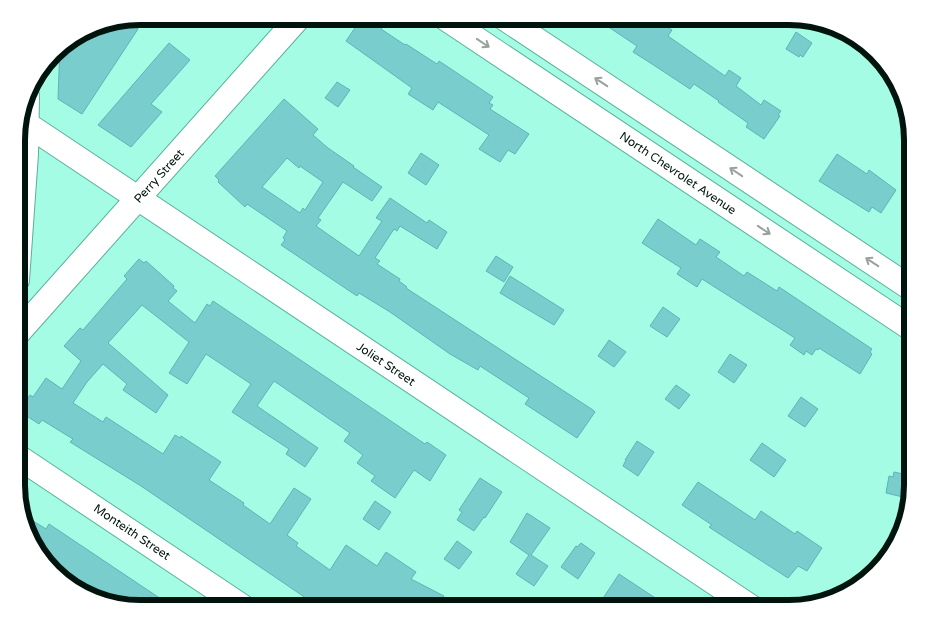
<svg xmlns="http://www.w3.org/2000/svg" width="929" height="625" font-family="'Varela Round',sans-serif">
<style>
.building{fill:#79cecd;stroke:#56b7b6;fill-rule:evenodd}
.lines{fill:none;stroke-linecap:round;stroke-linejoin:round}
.minor-casing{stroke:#5ab19b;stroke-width:26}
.minor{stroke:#fff;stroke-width:24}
.oneway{stroke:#99a19f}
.labels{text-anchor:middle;stroke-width:4.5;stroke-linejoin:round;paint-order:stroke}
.street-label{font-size:12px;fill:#00140e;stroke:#fff}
.rim{fill:none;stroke:#00140e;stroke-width:6}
</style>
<rect width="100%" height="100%" fill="#a4fce4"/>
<path class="building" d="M363,16h9l12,8 -3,5 24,16 1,-1 31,20 2,-3 54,36 -4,6 4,2 -3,4 39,25 -14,20 -7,-4 -8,12 -21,-13 10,-14 -51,-33 -5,8 -25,-16 4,-6 -66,-47z
M592,16h39l18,12 6,-9 17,11 -4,6 57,40 4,-6 12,8 -5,8 25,19 3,-5 17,11 -3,4 2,1 -16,23 -18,-12 2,-4 -30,-21 1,-1 -25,-17 -4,5 -38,-25 -19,-12 4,-6z
M123,19l15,10 -56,85 -24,-15 2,-53 40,-23z
M796,32l16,11 -9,14 -3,-2 -1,2 -13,-8z
M169,43l21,17 -39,44 11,8 -31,35 -33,-22z
M337,82l13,8 -12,17 -13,-9z
M284,99l34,30 -5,6 15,13 26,18 -1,1 29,20 -10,14 -29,-19 -25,36 3,2 -5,6 43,30 23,-35 -6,-3 14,-20 37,25 2,-3 18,12 -10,17 -37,-23 -3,5 -3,-2 -19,29 5,3 -3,3 23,15 -1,2 8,6 -1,1 187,122 2,2 -18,26 -52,-34 4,-6 -49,-32 -2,4 -28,-16 -60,-42 -31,-19 -2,3 -76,-51 4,-5 -2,-2 4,-7 -40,-27 -2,3 -27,-25 1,-2 -4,-4zM287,158l12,10 1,-2 23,16 -18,28 -2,-2 -3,5 -38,-26z
M421,153l18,12 -13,20 -18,-12z
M837,154l30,20 2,-4 27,20 -15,23 -9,-6 -3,5 -50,-31z
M658,219l38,26 4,-6 20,13 -4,5 28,19 3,-4 30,19 2,-4 93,62 -2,3 2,2 -12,20 -41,-26 -1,2 -2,-1 -4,6 -6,-4 -2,4 -14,-10 5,-7 -93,-59 -5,8 -20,-13 4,-6 -39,-25z
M496,256l17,11 -9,15 -18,-11z
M139,259l5,4 2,-2 28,25 -1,2 4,3 -9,10 27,22 12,-19 3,2 3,-5 212,143 2,-2 19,13 -16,26 -16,-11 -19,28 -24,-17 4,-5 -18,-13 6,-8 -19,-14 6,-8 -76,-52 -17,25 61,42 -13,19 -19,-13 3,-5 -57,-37 19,-28 -45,-30 -19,30 -18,-11 20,-31 -47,-37 -34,38 60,52 -12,18 -33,-23 4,-6 -24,-20 -16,18 -14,21 30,19 3,-5 57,37 12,-19 5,3 1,-2 40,26 -12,18 35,23 -1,2 27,19 24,-36 17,11 -24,36 11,8 -2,3 34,24 16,-25 31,21 9,-14 30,20 -5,7 33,17 -8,13h-9l-19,-11 -7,11h-79l-181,-123 -71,-44 3,-3 -31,-19 -3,4 -20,-13 11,-16 3,2 13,-19 16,11 19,-28 -17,-15 16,-18 3,2 44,-51 -3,-3z
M510,276l54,34 -10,15 -54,-32z
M663,307l17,12 -13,18 -17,-11z
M609,340l17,12 -12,15 -16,-11z
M730,354l17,11 -13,18 -16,-11z
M676,385l14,10 -11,14 -14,-10z
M801,397l17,12 -13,18 -17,-11z
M637,441l17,11 -16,24 -15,-10 3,-6h-1z
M762,443l24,17 -12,17 -24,-17z
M894,472l18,4 -5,22 -21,-5 3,-17 4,1z
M480,478l22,14 -17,26 -1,-1 -10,14 -17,-11 5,-8 -3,-2z
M698,482l57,38 6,-9 34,23 2,-3 25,17 -15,23 -9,-5 -10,12 -70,-45 -9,-6 3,-2 -30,-20z
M375,501l16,11 -12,18 -16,-11z
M527,513l23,15 -19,27 17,11 -14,20 -18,-12 13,-19 -19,-13z
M22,514l24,15 3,-5 127,85 -44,-1 -56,-20 -18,-12 -25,-29z
M457,541l15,11 -13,17 -15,-10z
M581,543l14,10 -17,26 -17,-12 15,-21 1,1z
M619,574l53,35h-76z"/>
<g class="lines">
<g class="minor-casing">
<path id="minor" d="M442,16l470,313
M501,16l411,273
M19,119l735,490
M17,280l9,-126 1,-58
M17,334l283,-318
M17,456l229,153"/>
</g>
<use href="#minor" class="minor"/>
</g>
<defs><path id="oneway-shaft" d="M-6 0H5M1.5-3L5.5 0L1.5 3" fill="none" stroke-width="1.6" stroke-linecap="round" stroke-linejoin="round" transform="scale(1.25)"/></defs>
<g class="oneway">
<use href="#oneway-shaft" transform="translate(483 43) rotate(34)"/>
<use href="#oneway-shaft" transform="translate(601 82) rotate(-147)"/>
<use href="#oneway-shaft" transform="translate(736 172) rotate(-146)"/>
<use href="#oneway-shaft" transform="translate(764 230) rotate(34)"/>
<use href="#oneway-shaft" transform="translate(872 262) rotate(-147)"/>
</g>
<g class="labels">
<g class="street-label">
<text transform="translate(678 173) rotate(34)" y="4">North Chevrolet Avenue</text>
<text transform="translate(159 176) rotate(-48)" y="4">Perry Street</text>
<text transform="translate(386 364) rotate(34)" y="4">Joliet Street</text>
<text transform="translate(132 532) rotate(34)" y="4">Monteith Street</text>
</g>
</g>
<path d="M0 0H929V625H0ZM140 25H789A115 115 0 0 1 904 140V485A115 115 0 0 1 789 600H140A115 115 0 0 1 25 485V140A115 115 0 0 1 140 25Z" fill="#fff" fill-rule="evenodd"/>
<path class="rim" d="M140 25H789A115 115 0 0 1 904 140V485A115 115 0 0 1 789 600H140A115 115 0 0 1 25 485V140A115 115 0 0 1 140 25Z"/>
</svg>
